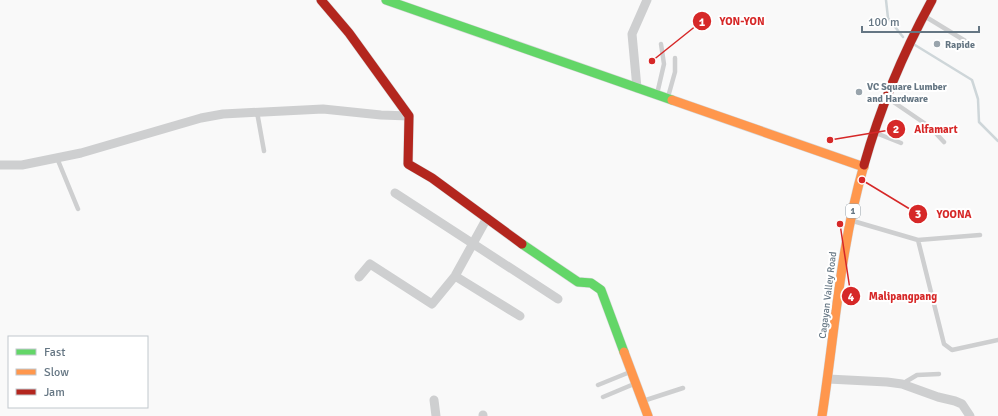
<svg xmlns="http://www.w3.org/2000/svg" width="998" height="416" font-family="Signika,sans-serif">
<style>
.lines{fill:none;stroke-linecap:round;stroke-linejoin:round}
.stream{stroke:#ced6d9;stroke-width:2.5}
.fast-casing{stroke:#d5d6d7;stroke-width:10}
.slow-casing{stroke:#d5d6d7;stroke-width:10}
.jam-casing{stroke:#d5d6d7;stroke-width:10}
.lane{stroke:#cecfd0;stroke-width:4.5}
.street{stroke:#cecfd0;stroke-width:9}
.fast{stroke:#63d668;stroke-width:9}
.slow{stroke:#ff974d;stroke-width:9}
.jam{stroke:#b3261e;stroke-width:9}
.poi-dot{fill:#99a4ac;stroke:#fff;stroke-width:1.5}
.labels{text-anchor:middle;stroke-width:4;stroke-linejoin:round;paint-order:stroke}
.shield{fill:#fff;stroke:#939fa8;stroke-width:1}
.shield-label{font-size:9px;font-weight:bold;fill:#657683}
.poi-label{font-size:10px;font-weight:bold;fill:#657683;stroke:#fff;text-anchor:start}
.street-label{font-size:10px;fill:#657683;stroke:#fff}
.leader{fill:none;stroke:#d62828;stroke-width:1.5}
.callout-dot{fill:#d62828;stroke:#fff;stroke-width:1.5}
.mark-label{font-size:12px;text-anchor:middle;font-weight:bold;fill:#fff}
.callout-label{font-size:11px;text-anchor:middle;font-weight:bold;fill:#d62828;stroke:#fff;stroke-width:4;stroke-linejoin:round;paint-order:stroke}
</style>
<rect width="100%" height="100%" fill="#f9f9f9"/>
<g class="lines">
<path class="stream" d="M886,0l2,18 15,19
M915,45l57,35 6,19 1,23 19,19"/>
<g class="fast-casing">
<path id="fast" d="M386,0l286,100
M522,244l56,38 13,1 10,7 23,62"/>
</g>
<g class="slow-casing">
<path id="slow" d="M672,100l192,67
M624,352l24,64
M822,416c13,-85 18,-168 42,-251"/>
</g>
<g class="jam-casing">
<path id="jam" d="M321,0l28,33 60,83 -1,48 24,14 90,66
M864,165c16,-57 39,-112 68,-165"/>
</g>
<path class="lane" d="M926,17l41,25
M657,94l7,-30 -3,-20
M668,97l7,-25v-14
M889,99l41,28 14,15
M257,112l7,39
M876,133l25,10
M57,158l21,51
M853,221l65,19 62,-5
M918,240l26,104 8,6 46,-10
M902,384l15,-9 22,-1
M598,385l32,-13
M603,397l31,-13
M643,401l40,-13"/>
<path class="street" d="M637,88l-5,-54 15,-34
M0,165h22l59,-12 120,-35 22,-4 100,-5 58,6 28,1
M395,193l163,106
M455,276l65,40
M359,277l11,-13 62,40 23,-28 32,-58
M828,379l59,3 15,2 36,13 17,4 7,3 8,12
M434,400l2,16
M483,415v1"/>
<use href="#fast" class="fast"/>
<use href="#slow" class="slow"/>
<use href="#jam" class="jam"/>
</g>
<g class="poi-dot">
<circle cx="937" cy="44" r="4"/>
<circle cx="859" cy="92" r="4"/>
</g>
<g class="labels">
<rect class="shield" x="846" y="204" width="14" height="14" rx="3"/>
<g class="shield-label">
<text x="853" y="214">1</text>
</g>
<g class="poi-label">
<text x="945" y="48">Rapide</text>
<text x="867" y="90">VC Square Lumber<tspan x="867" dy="12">and Hardware</tspan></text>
</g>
<g class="street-label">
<text transform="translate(827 295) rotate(-83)" y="4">Cagayan Valley Road</text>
</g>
</g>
<path class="leader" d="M652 61L702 21M830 140L896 129M862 180L918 214M840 224L851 296"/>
<g class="callout-dot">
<circle cx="652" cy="61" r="4"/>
<circle cx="830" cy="140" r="4"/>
<circle cx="862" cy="180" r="4"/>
<circle cx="840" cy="224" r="4"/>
<circle cx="702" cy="21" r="10"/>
<circle cx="896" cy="129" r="10"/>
<circle cx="918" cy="214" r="10"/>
<circle cx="851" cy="296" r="10"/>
</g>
<g class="mark-label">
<text x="702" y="26">1</text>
<text x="896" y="133">2</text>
<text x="918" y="218">3</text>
<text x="851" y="301">4</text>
</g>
<g class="callout-label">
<text x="742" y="25">YON-YON</text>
<text x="936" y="133">Alfamart</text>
<text x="954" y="218">YOONA</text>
<text x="903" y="300">Malipangpang</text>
</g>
<rect x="8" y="336" width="140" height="72" fill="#ffffff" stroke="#c1c8cd"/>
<rect x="16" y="349" width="20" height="6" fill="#63d668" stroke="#c1c8cd"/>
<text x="44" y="356" font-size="12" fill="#657683">Fast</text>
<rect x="16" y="369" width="20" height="6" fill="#ff974d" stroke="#c1c8cd"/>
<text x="44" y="376" font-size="12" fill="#657683">Slow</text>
<rect x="16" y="389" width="20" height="6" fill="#b3261e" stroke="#c1c8cd"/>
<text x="44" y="396" font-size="12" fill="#657683">Jam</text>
<path d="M862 26v6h117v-6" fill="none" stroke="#657683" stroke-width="2"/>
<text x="868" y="26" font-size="12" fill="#657683" stroke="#ffffff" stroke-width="3" paint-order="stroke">100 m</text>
</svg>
